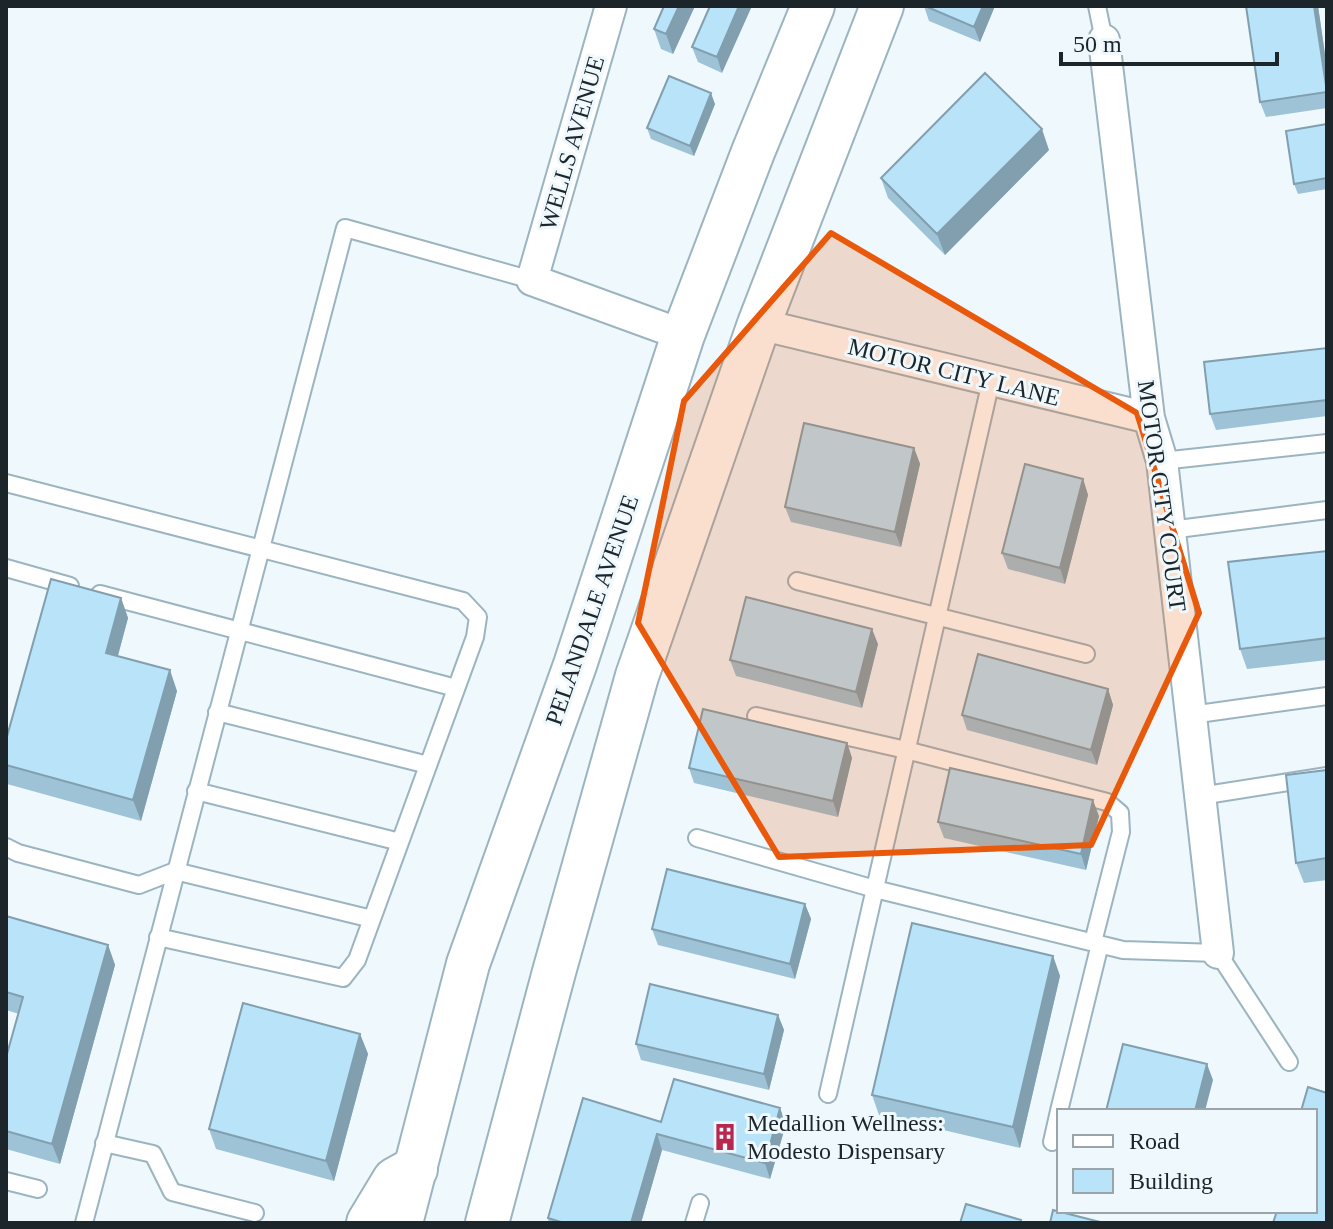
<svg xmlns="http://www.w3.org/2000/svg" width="1333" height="1229" font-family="'Times New Roman',serif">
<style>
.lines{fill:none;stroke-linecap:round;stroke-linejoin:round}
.lane-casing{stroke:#9cb4c0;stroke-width:20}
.street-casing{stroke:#9cb4c0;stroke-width:34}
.secondary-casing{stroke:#9cb4c0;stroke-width:46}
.primary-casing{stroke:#9cb4c0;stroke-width:48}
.lane{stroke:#fff;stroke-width:16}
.street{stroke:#fff;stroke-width:30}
.secondary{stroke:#fff;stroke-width:42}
.primary{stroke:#fff;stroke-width:44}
.wall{fill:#9ec3d6}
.shaded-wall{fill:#819fae}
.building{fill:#b8e3f9;stroke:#819fae;stroke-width:2}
.marked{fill:#e8590c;fill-opacity:0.2;stroke:#e8590c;stroke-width:6;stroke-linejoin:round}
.labels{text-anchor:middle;stroke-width:6;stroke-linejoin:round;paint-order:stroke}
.street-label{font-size:24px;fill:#1c262a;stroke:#eef8fd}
.poi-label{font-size:24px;fill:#1c262a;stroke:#eef8fd;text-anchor:start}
</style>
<rect width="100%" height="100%" fill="#eef8fd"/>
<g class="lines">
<g class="lane-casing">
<path id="lane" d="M1097,6l7,34
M1162,461l165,-18
M6,483l457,118 15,16 -3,20 -118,323 -14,18 -185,-41
M1170,530l157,-20
M6,568l64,18
M797,581l289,73
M100,594l356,94
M217,712l211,53
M1191,715l136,-19
M756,716l150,34 201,52 13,11 1,19 -28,110
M196,791l204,51
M1200,796l127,-20
M697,838l178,51 248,61 95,3 71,109
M6,847l12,6 121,32 36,-14 197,48
M828,1094l163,-713
M1059,1111l41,-167
M1052,1142l7,-31
M104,1143l49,11 19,38 83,21
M6,1181l32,8
M84,1223l261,-995 187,52
M694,1223l6,-20"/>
</g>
<g class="street-casing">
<path id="street" d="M611,6l-79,274 151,55
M1104,40l45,378 13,43 56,492
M759,324l390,94"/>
</g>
<g class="secondary-casing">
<path id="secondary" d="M401,1223l67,-259 107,-299 108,-330 70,-183 60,-146
M487,1223l67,-251 83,-296 122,-352 123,-318"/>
</g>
<g class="primary-casing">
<path id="primary" d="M369,1223l26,-43 20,-11"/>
</g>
<use href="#lane" class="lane"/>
<use href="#street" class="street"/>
<use href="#secondary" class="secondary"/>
<use href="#primary" class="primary"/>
</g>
<path class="wall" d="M664,6h31l-22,48 -12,-5 -7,-20z
M710,6l12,67 -24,-11 -6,-15z
M924,6h71l-15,36 -51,-21z
M1246,6h72l9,62v40l-61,9 -6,-15z
M715,104l-21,52 -43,-17 -4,-11z
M1327,124v65l-29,5 -4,-10z
M1049,150l-104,105 -57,-57 -7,-20z
M1327,348v68l-111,14 -6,-16z
M914,448l6,16 -19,83 -110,-25 -6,-15z
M1083,479l5,16 -23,89 -57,-15 -6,-16z
M1327,551v109l-80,9 -7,-20z
M121,598l7,20 -10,38 59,35 -36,130 -134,-37 -1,-3v-41z
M878,644l-16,64 -126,-32 -6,-16z
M1108,689l5,16 -16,60 -130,-35 -5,-15z
M847,743l5,15 -14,59 -144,-34 -5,-15z
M1327,770v110l-23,3 -8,-20z
M1099,816l-13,54 -142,-32 -6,-16z
M805,904l6,15 -16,60 -137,-34 -6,-16z
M6,916l102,29 7,20 -55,199 -54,-15v-95h1l12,-40 -13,-4z
M1053,956l7,20 -40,172 -141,-33 -7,-20z
M778,1015l6,15 -15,60 -128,-30 -5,-16z
M360,1034l8,20 -34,127 -118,-32 -7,-20z
M661,1122l125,2 -16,55 -108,-29 -21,73h-92l-1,-5z"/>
<path class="shaded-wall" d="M679,6h16l-22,48 -7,-20z
M739,6h13l-30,67 -5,-16z
M983,6h12l-15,36 -6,-15z
M1314,6h4l9,62v23z
M711,93l4,11 -21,52 -4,-10z
M1042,129l7,21 -104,105 -8,-21z
M914,448l6,16 -19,83 -6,-15z
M1083,479l5,16 -23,89 -5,-16z
M121,598l7,20 -15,55 -7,-20z
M872,629l6,15 -16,64 -6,-16z
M170,670l7,21 -36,130 -8,-21z
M1108,689l5,16 -16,60 -6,-15z
M847,743l5,15 -14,59 -5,-16z
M1093,800l6,16 -13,54 -5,-16z
M805,904l6,15 -16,60 -5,-15z
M108,945l7,20 -55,199 -8,-20z
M1053,956l7,20 -40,172 -7,-21z
M778,1015l6,15 -15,60 -5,-16z
M360,1034l8,20 -34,127 -8,-20z
M1207,1064l6,16 -8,31h-10z
M780,1108l6,16 -16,55 -5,-16z
M657,1134l5,16 -21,73h-10z"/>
<path class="building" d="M664,6h15l-13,28 -12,-5z
M710,6h29l-22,51 -25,-10z
M925,6h58l-9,21z
M1246,6h68l13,86 -67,10z
M985,73l57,56 -105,105 -56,-56z
M669,76l42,17 -21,53 -43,-18z
M1327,124v54l-33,6 -8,-53z
M1327,348v52l-117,14 -6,-52z
M804,423l110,25 -19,84 -110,-25z
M1025,464l58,15 -23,89 -58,-15z
M1327,551v87l-87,11 -12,-87z
M51,579l70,19 -15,55 64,17 -37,130 -127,-35v-25z
M746,597l126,32 -16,63 -126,-32z
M978,654l130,35 -17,61 -129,-35z
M703,709l144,34 -14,58 -144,-33z
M950,768l143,32 -12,54 -143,-32z
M1327,770v88l-31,5 -10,-88z
M667,869l138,35 -15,60 -138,-35z
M6,916l102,29 -56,199 -46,-13v-77h1l16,-57 -17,-5z
M912,923l141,33 -40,171 -141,-32z
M650,984l128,31 -14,59 -128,-30z
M243,1003l117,31 -34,127 -117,-32z
M1123,1044l84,20 -12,47h-89z
M674,1079l106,29 -15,55 -108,-29 -26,89h-67l-16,-5 35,-120 78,24z
M1308,1087l19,6v130h-54l4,-12h38v-100h-14z
M966,1204l55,16 -1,3h-60z
M1053,1210l51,13h-54z"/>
<path class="marked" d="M831,233l306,180 62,200 -108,232 -312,12 -141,-234 46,-222z"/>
<defs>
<g id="building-bare" transform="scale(2.16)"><path d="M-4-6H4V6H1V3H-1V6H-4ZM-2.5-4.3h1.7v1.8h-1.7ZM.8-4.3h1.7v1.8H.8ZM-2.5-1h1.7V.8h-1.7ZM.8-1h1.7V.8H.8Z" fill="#b8284e" stroke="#eef8fd" stroke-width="2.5" paint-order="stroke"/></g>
</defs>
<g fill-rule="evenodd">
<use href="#building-bare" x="725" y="1137"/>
</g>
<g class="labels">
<g class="street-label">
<text transform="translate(572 143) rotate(-74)" y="8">WELLS AVENUE</text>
<text transform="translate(954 372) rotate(14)" y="8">MOTOR CITY LANE</text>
<text transform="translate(1162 496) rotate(82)" y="8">MOTOR CITY COURT</text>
<text transform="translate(592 610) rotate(-71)" y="8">PELANDALE AVENUE</text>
</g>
<g class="poi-label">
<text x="747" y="1131">Medallion Wellness:<tspan x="747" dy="28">Modesto Dispensary</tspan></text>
</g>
</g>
<rect width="1333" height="1229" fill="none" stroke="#1c262a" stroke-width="16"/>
<rect x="1057" y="1109" width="260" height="104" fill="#eef8fd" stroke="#9aa4a9" stroke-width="2"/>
<rect x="1073" y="1135" width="40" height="12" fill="#ffffff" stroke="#9aa4a9" stroke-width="2"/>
<text x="1129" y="1149" font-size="24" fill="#1c262a">Road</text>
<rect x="1073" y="1169" width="40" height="24" fill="#b8e3f9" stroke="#9aa4a9" stroke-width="2"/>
<text x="1129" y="1189" font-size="24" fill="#1c262a">Building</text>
<path d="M1061 52v12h216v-12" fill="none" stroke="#1c262a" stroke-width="4"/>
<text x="1073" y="52" font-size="24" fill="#1c262a" stroke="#eef8fd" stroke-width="6" paint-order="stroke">50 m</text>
</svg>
